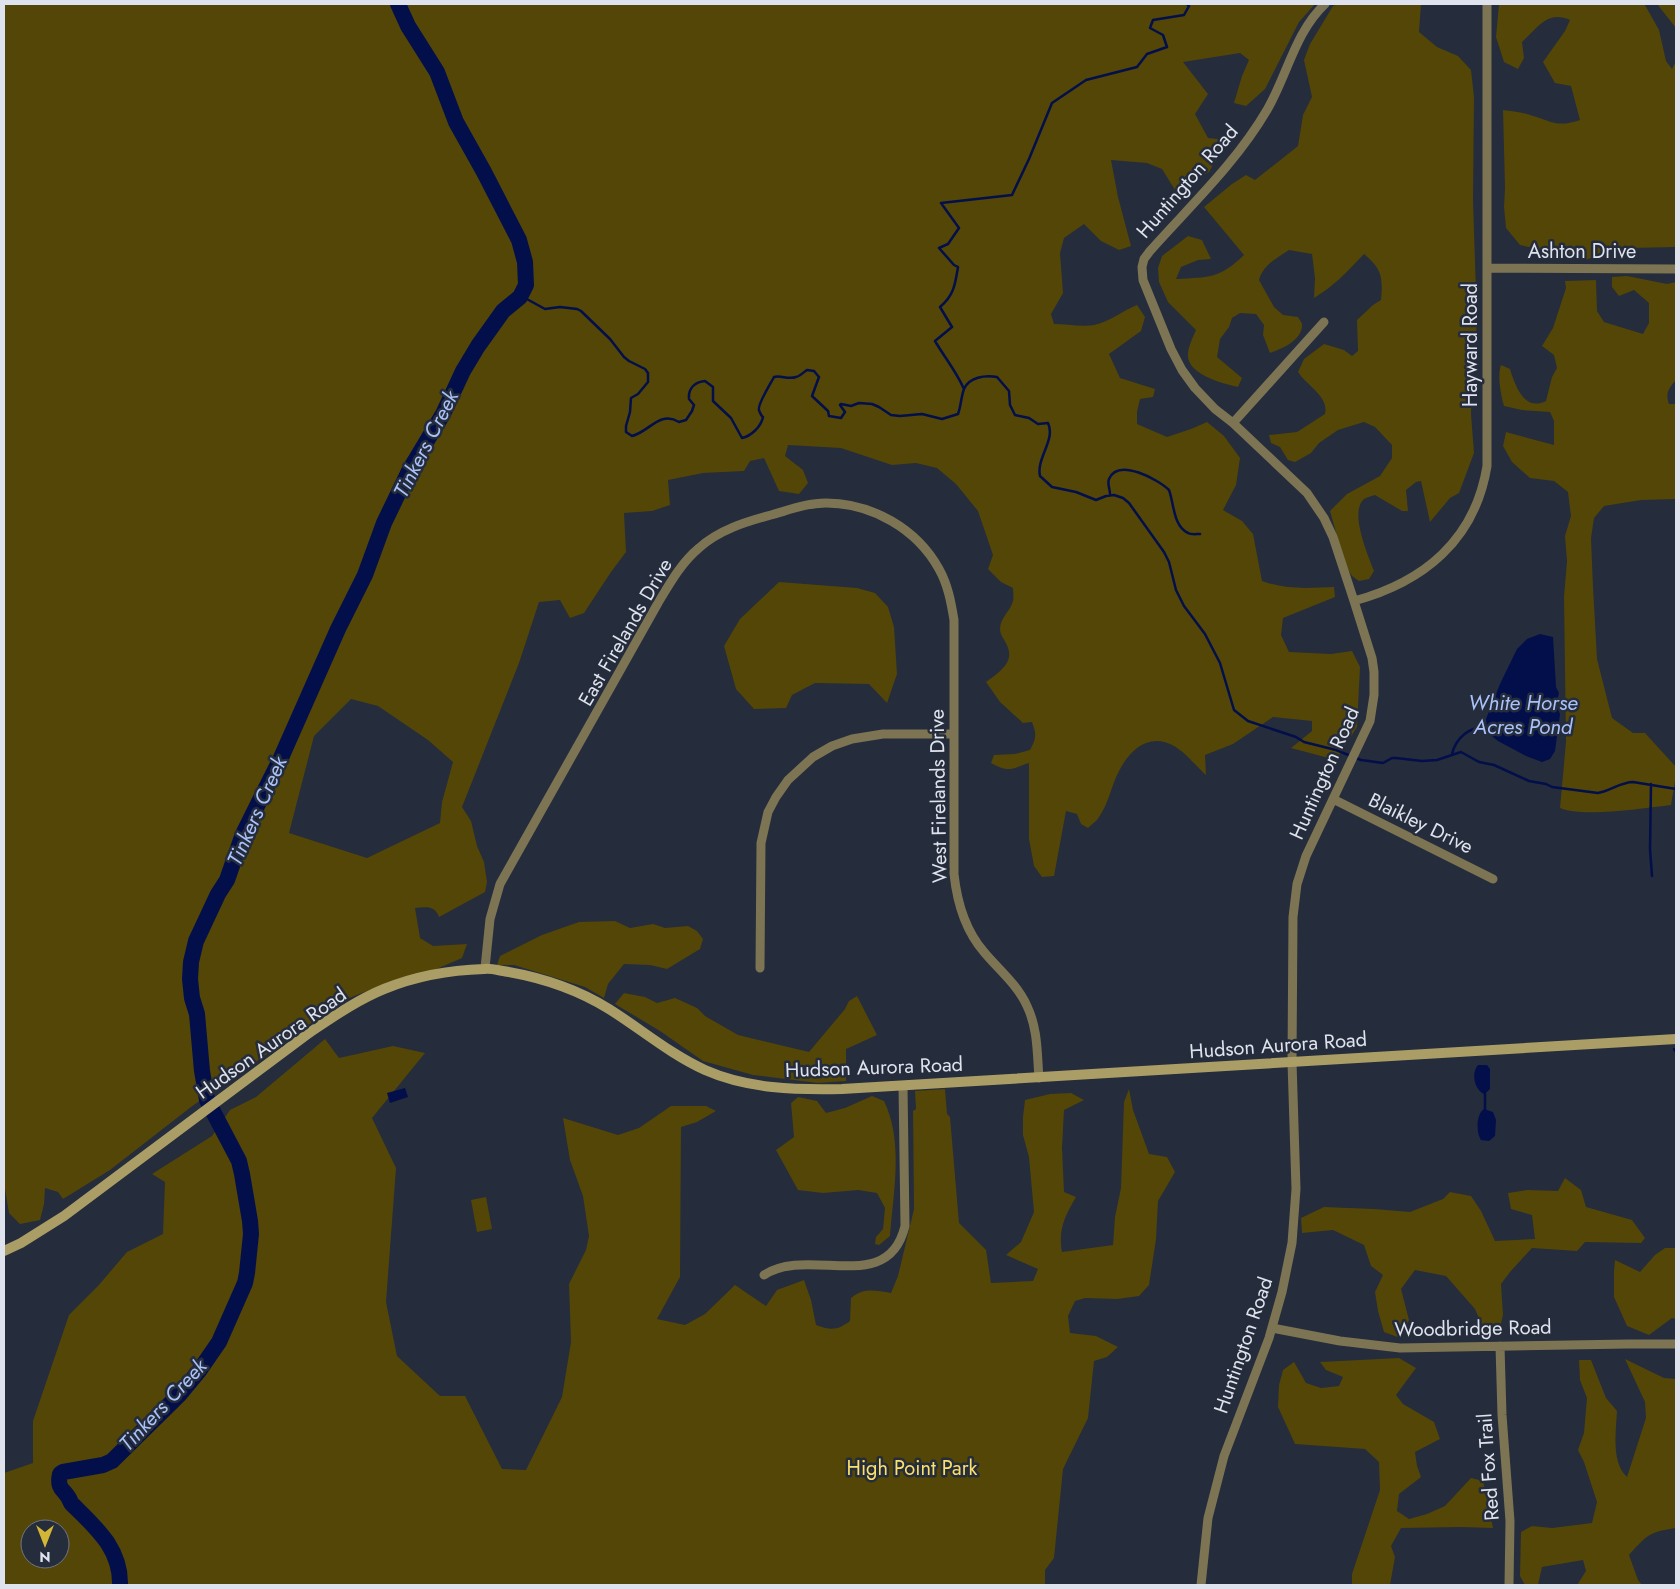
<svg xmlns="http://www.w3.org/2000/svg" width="1680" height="1589" font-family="Jost,sans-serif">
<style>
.green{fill:#534607;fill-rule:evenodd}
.water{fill:#030f4b}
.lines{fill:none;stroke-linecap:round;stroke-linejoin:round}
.stream{stroke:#030f4b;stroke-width:2.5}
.river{stroke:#030f4b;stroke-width:16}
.street{stroke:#7c7453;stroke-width:9}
.secondary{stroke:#aa9d66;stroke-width:10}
.labels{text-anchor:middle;stroke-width:5;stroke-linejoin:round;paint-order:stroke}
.street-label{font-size:20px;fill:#dfe3ee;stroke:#252c3b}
.park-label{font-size:20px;fill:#fbe06a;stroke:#252c3b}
.water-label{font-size:21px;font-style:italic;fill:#a9c2fa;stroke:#252c3b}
</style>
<rect width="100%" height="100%" fill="#252c3b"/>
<path class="green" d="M4,4h1311l-16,18 -34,67 -19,17 -12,-3 8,-27 7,-16 -9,-7 -57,9 25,32 -13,20 13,24 19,2 -18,32 -34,18 -13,-21 -15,-6 -36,-3 7,37 13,49 -12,4 -18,-9 -17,-17 -20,14 -4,15 3,40 -12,21 3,10c12,0 27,3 40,1 15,-3 28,-14 43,-20l8,12 -4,14 -32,23 11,24 35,11 -2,8 -13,2 -3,13v12l30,13 24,-8 16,-7 17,14 16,22 -4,27 -13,25 19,11 11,13 9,47c24,9 47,7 72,6l1,10 -52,21 -2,17 8,17 42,2 21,-3 8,16 -3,60 -21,33 -45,-12 21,-17v-10l-39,-4 -40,27 -28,11 1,20c-9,-8 -21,-23 -32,-29 -24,-14 -44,3 -55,25 -8,15 -10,32 -20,46 -2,4 -7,7 -11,11l-7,-4 -4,-10 -11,-3 -12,65 -12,1 -8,-11 -5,-27v-76c-18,6 -20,10 -38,0l3,-8 21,-1 15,-4c6,-11 7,-15 2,-28l-9,1 -23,-21 -14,-20c11,-8 28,-19 22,-34 -2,-7 -8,-12 -8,-19 0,-11 11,-19 13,-28 1,-4 0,-9 0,-13l-12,-6 -13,-13 5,-14 -15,-44 -22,-27 -19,-16 -21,-5 -24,2 -51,-17 -53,-3 -3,11 18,14 5,13 -9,11 -20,-3 -15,-33 -14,3 -6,10 -41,2 -35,7 2,25 -18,6 -28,2 2,39 -15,20 -27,41 -14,5 -10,-18 -21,2 -20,61 -57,144 9,14 6,25 7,16 3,20 -2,10 -46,25c-4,-12 -13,-10 -24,-9l5,30 13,8 34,-2 -5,14 -30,13 -34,8 -54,21 -153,107 -81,63 -47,29 -5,-7 -13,-4 -1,16 -4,16 -20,4 -11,-11 -5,-30zM351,699l27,7 50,34 25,22 -11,40 -2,21 -73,35 -78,-25 25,-97z
M1338,4h83l-2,28 18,15 21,9 13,14 3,27 -1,104 4,121 -5,58 -1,34 3,39 -15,40 -9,5 -20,24 -9,-41 -5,1 -10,8 2,21h-6l-27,-16c-3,1 -8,2 -11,4 -15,13 4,56 10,72l-5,8 -10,2 -7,-5 -7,-11 -15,-54 17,-17 33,-18 12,-18v-13l-17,-18 -11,-5 -26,8 -19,13 -8,10 -16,9 -7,-2 -8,-13 -9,-4 -2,-8 28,-3 28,-18c4,-18 -18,-28 -27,-42l6,-13 20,-15 20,6 8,6 6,-5 -1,-31 16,-15 8,-5c2,-23 1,-31 -17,-46 -16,17 -30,32 -50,44l1,-20 -3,-24 -23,-4c-12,8 -26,15 -30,30l15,27 9,8 15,2c1,2 3,4 4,7 1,16 -20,25 -32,29l-7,-18 1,-10 -8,-11 -16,-1 -8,5 -3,9 -9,12 -3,18 25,21 -4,9c-15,-3 -53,-13 -50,-34 1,-8 5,-16 8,-23l-28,-28 -9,-20 -1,-14 4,-12 26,-20 14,4 9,19 -13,1 -17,7 -5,12c34,-2 43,0 68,-24l-40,-48 28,-23 14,-9 9,5 43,-34 5,-31 9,-18 -8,-37 6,-16 23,-38z
M1499,4h145l1,1 14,25 7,31 6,8 4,-8v186l-46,1 -21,2 -23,10 -66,-15 -14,-17 -2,-21 1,-19 -2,-78c9,1 18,2 27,5 22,6 25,13 50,5l-9,-34 -16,-3 -12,-21 22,-31 5,-11c-23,-10 -32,8 -48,22l2,16 -6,11 -14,-7 -8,-25z
M1657,4h19v24z
M1627,276l40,8 9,-2v98c-7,8 -11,13 -7,24h7v95l-35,1 -37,6 -10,12 -3,20 2,49 4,72 15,59 21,15h12l31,34c0,13 -3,25 -5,38 -27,3 -88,13 -111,3l6,-66 -2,-145 3,-36 -2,-25 6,-20 -3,-24 -14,-11 -24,-3 -18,-16 -9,-16 3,-14 48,13v-24l-4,-9 -28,-2 -18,-4c-3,-10 -7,-31 -3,-41l9,4c5,16 14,43 36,32l6,-24 5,-9 -3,-13 -12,-9 11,-18 13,-40 -1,-7 31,-1 1,31 7,11 39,12 6,-11v-20l-15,-13 -15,6 -7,-9v-10z
M779,582l78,6 18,5 13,14 6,20 3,47 -10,29 -18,-19 -54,-1 -23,12 -6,13 -32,1 -18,-20 -12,-43 16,-27z
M615,921l15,7 23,-4 12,4 23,-2 9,5 6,8 -3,10 -33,20 -17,-4 -26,-1 -16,20 -4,14 -19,-11 -71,-22h-17l3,-9 42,-21 37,-13z
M624,993l21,4 12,6 18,-5 22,10 8,8 33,19 71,17 36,-43 4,-8 8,-5 20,39 -31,14v32l-28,2 -65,-8 -50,-14 -43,-30 -45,-27z
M325,1039l14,19 54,-12 32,7 -53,65 24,50 -10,134 11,54 43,40h25l37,73 24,1 36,-73 9,-55 -2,-58 17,-34 3,-14 -6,-40 -13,-36 -7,-42 55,17 21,-7 32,-22h35l10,5 -19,11 -16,5 -1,150 -23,42 28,6 20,-11 30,-29 31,21 11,-16 27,-10 7,20 5,25c14,5 21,6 34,-4l1,-23c14,-11 24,-7 40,-5l7,-17 16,-67 -1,-98 3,-2 -1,-18 30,-2 2,25 3,3 9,106 27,27 5,33 42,-2 5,-12 -32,-14 15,-13 13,-30 -5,-55 -6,-22v-18l2,-17 25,-6 21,-1 13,7 -20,10 -2,38 2,44 12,5c-11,19 -18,32 -14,55l51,-7 2,-28 6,-29 3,-86 5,-13 4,21 16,44 18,3 8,15 -17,29 -2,38 -7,46 -10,11 -22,3 -32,-1 -10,3 -7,15 2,17 26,3 22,11 -11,10 -13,4 -6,57 -25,51 -9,89 -9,12v15h-1041v-112l29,-10v-42l36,-106 29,-29 29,-34 36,-18 2,-52 -13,-8 60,-38 18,-26 26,-13zM30,1529h30v30h-30z
M872,1096l12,5c20,41 9,92 6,135l-11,9 -4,-1 1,-7 7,-8 2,-21 -8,-15 -19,-3 -35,3 -25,-3 -22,-40 18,-13 -3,-34 7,-6 19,4 9,12 19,-5z
M1565,1178l16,12 5,17 46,13 13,18 -4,5 -56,-1 -8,9 -45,-3 -22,24 -9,12 2,31 -3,12 -15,5 -10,-23 -29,-33 -31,-6 -14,19 8,31 -9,18 -16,-6 -6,-21 -3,-19 8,-17 -12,-9 -7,-21 -31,-15 -31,3 -1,-15 23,-11 50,2 36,3 33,-13 7,-7 21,4 10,15 14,30 40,-2 -3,-24 -21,-6 -3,-16 20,-3 30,1z
M486,1197l6,32 -15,3 -6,-32z
M1665,1248h11v71l-4,-1 -23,17 -22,-9 -13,-29v-26l1,-11 25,12 15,-17z
M1399,1358l17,10 -20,27 7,9 31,18 6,17 -25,13 2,14 4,11 -22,17 -2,17 12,8 18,-5 18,-8 26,-28 12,3 10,47 -32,-1 -60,1 -10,18 4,11 -5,28h-38v-11l28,-84 -1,-28 -14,-13 -70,-5 -17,-37 1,-22 4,-15 11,-8 12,21 15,5 18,-2 4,-9 -17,-7 -6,-8z
M1625,1359l39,19 12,1v149c-27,4 -29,7 -47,27l9,25 4,5h-65l9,-14 -3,-11 -41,7 -4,18h-13l-5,-9 1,-44 11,-6 20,2 40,-5 5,-21 -13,-40 -6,-12 6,-17 3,-35 -7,-18 -1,-20h12l15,38 11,13c-1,21 -6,51 10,66l19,-59 -1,-16z"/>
<path class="water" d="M1540,634l13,3 3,50 3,6 -3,12 4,9 -5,37 -5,8 -8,3 -16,-6 -28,-15 -10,-8 -2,-14 14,-35 17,-35 10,-10z
M1478,1065h9l3,4v20l-2,2 -4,3c-10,-5 -13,-21 -6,-29z
M405,1088l3,9 -18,6 -3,-10z
M1484,1109l9,3 3,8 -1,16 -6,5 -8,-1c-5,-7 -5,-26 3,-31z"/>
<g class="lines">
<path class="stream" d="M525,298l20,11 15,-2 17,2 4,2 29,28 14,18 5,4 16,8 3,4v9l-10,12 -7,4 -1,14 -4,14v6l6,4c17,-4 28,-26 47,-14l7,-2 6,-9 2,-6 -5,-6c-1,-11 6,-17 16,-18l8,6v14l18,17 11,20c9,-2 19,-11 21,-21 -1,0 -4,-6 -4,-7 -2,-5 12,-27 15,-33 7,-2 14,3 22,0 4,-1 8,-5 11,-7l7,1 5,6 -7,19 16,15 1,5 12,2 4,-6 -5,-7 1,-1 10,2 8,-3 13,1 7,3 12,8 9,1 22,-2 20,5 16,-5c3,-8 3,-17 6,-25 5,-12 21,-14 33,-12l12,14 1,14 5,10 14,3 9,6 10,-1c8,17 -12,35 -8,53l12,11 24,5 20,8 10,-4 8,-1 9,3 6,5 35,49 5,10 7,28 8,16 21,28 15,29 14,47 14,11 48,16 8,5 32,8 25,10 22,3 9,-5h4l26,3 15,-1 24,-8 18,10 15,3 35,16 17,3 6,3 46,6c12,-2 23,-11 35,-11l43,7
M964,389c-8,-18 -19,-31 -29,-48l17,-14 -12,-20c14,-12 15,-22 18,-40l-4,-2 -15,-17 9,-4 11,-16 -18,-25 71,-8 17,-36 23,-56 34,-23 51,-13 10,-13 20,-7 -4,-12 -13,-7 3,-8 31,-5 5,-9 -2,-2
M1110,494c0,-5 -3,-11 -1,-15 9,-22 50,1 60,11 5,13 4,36 19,43 3,2 8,1 12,1
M1452,754c4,-17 18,-27 35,-28
M1651,784l-1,65 2,27
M1674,1049l2,3
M1485,1093v16"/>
<path class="river" d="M120,1585c1,-37 -25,-58 -49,-82 -4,-14 -15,-11 -11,-29l3,-2 40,-7 9,-4 68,-67 19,-23 20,-29 26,-59 2,-10 4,-39 -1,-13 -8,-47 -3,-13 -32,-61 -5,-29 -5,-57 -5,-16 -2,-19 1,-17 5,-21 22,-47 9,-14 16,-46 37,-74 58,-131 27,-54 19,-52 26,-54 33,-55 20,-43 15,-25 25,-35 17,-14 6,-12 -1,-23 -6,-22 -35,-68 -28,-50 -19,-50 -29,-46 -10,-22"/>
<path class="street" d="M1487,268l189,1
M1233,423l91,-101
M1354,601c70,-19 121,-61 133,-135v-462
M1333,799l160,80
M485,968l5,-49 10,-35 158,-281c12,-20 23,-40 41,-55 20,-18 46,-26 72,-33 18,-5 36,-12 55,-12 46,0 91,26 113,66 9,16 12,33 15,51v254c3,28 11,56 30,78 15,18 33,32 43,54 11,23 10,47 12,72
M760,968l1,-125 7,-31 8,-15 12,-17 25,-23 19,-11 20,-7 31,-5h71
M764,1275c45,-30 124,22 141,-49l-2,-140
M1272,1328l68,13 60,7 228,-4h48
M1500,1346l2,69 8,106 -1,64
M1201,1585l7,-67 16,-62 45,-118 13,-46 10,-49 4,-54 -4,-127 1,-145 4,-33 9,-28 64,-135 4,-26v-23l-2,-14 -18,-57 -21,-64 -9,-19 -17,-25 -74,-70 -18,-14 -20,-21 -13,-18 -11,-21 -28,-69 -1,-13 2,-8 6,-8c40,-45 86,-88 117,-141 20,-34 28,-78 58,-106"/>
<path class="secondary" d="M4,1251l17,-8 43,-27 245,-183c24,-16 48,-33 75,-44 32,-13 66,-19 100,-20 6,-1 13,1 19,2 37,6 74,18 106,38 32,20 61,45 96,61 43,19 91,20 137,19l834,-50"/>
</g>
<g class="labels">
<g class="street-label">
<text transform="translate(1187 181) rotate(-49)" y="7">Huntington Road</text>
<text x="1582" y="258">Ashton Drive</text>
<text transform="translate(1470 345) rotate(-90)" y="7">Hayward Road</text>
<text transform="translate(625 632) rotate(-60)" y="7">East Firelands Drive</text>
<text transform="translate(1324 773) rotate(-66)" y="7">Huntington Road</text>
<text transform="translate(938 796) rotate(-91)" y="7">West Firelands Drive</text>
<text transform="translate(1421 823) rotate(26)" y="7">Blaikley Drive</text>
<text transform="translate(271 1043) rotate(-35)" y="7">Hudson Aurora Road</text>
<text transform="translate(1278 1045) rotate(-4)" y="7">Hudson Aurora Road</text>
<text transform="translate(874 1067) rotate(-2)" y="7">Hudson Aurora Road</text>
<text transform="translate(1473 1328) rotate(-1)" y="7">Woodbridge Road</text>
<text transform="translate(1243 1345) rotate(-71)" y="7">Huntington Road</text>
<text transform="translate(1488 1467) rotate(-94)" y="7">Red Fox Trail</text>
</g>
<g class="park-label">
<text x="912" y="1475">High Point Park</text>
</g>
<g class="water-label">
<text transform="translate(426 444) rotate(-63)" y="7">Tinkers Creek</text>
<text x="1523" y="710">White Horse<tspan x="1523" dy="24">Acres Pond</tspan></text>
<text transform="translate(257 811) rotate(-66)" y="7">Tinkers Creek</text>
<text transform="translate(163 1405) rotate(-47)" y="7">Tinkers Creek</text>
</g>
</g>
<rect width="1680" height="1589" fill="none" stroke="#dfe3ee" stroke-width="10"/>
<g transform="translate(45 1544) rotate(180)"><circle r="24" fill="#252c3b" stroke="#6f7583"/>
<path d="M0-4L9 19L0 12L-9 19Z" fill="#d2b635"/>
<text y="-8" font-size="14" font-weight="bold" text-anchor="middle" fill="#dfe3ee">N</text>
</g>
</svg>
